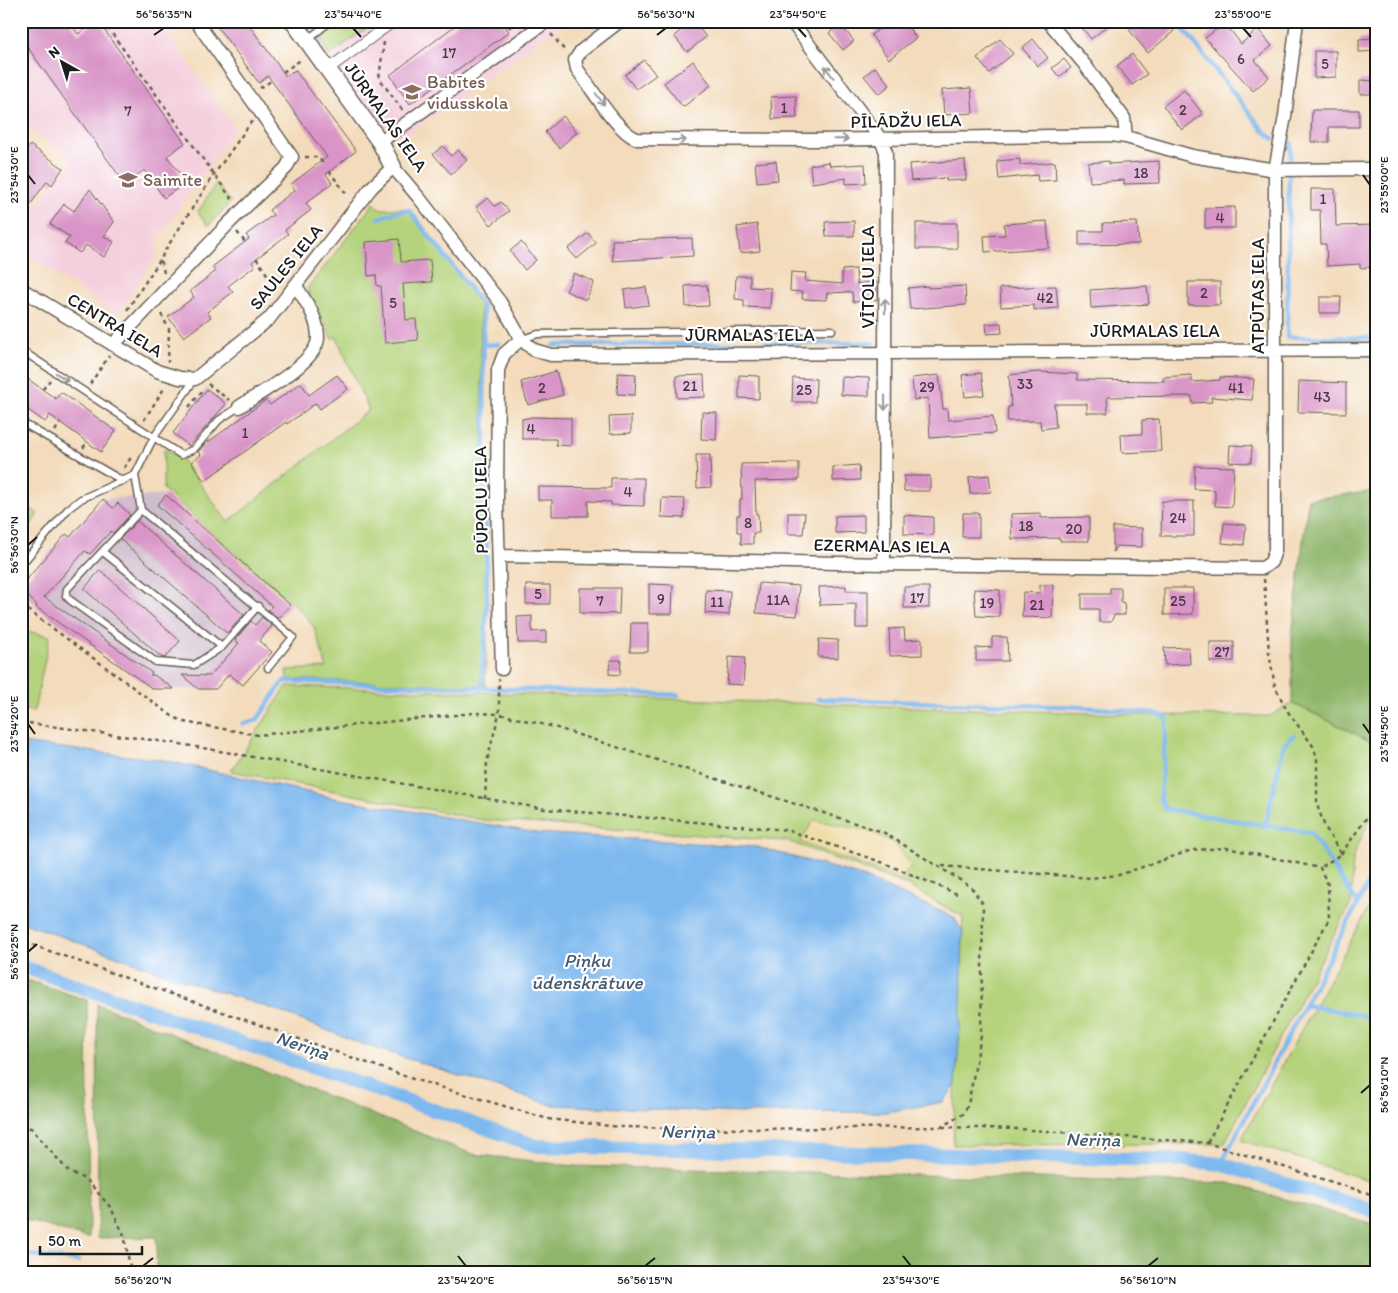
<svg xmlns="http://www.w3.org/2000/svg" width="1398" height="1293" font-family="Itim,sans-serif">
<style>
.built{fill:#f4cfdd}
.industrial{fill:#d0bdcd}
.green{fill:#b4d37b;stroke:#68784c}
.forest{fill:#8fb56b;stroke:#566844}
.sand{fill:#eeda9e;stroke:#857b5d}
.water{fill:#7db8ee;stroke:#4c6a85}
.lines{fill:none;stroke-linecap:round;stroke-linejoin:round}
.stream{stroke:#7db8ee;stroke-width:4.5}
.canal{stroke:#7db8ee;stroke-width:14}
.building{fill:#d995c7}
.service-casing{stroke:#675f54;stroke-width:9}
.pedestrian-casing{stroke:#675f54;stroke-width:12}
.minor-casing{stroke:#675f54;stroke-width:15}
.tertiary-casing{stroke:#675f54;stroke-width:19}
.path{stroke:#675f54;stroke-width:2.5;stroke-dasharray:4 4;stroke-linecap:butt}
.service{stroke:#fff;stroke-width:6}
.pedestrian{stroke:#fff;stroke-width:10}
.minor{stroke:#fff;stroke-width:12}
.tertiary{stroke:#fff;stroke-width:16}
.oneway{stroke:#999}
.ticks{fill:none;stroke:#1c1c1c;stroke-width:2}
.labels{text-anchor:middle;stroke-width:4.5;stroke-linejoin:round;paint-order:stroke}
.number-label{font-size:15px;fill:#4b3a47}
.education-label{font-size:18px;fill:#785e54;stroke:#fff;text-anchor:start}
.street-label{font-size:18px;fill:#1c1c1c;stroke:#fff}
.water-label{font-size:19px;font-style:italic;fill:#435a70;stroke:#fff}
.neatline{fill:none;stroke:#1c1c1c;stroke-width:2}
.ticks-label{font-size:12px;text-anchor:middle;fill:#1c1c1c}
</style>
<rect width="100%" height="100%" fill="#fff"/>
<filter id="ink" filterUnits="userSpaceOnUse"><feTurbulence type="fractalNoise" baseFrequency=".02" numOctaves="2"/><feDisplacementMap in="SourceGraphic" scale="10" xChannelSelector="R" yChannelSelector="G"/><feConvolveMatrix kernelMatrix="1 2 1 2 8 2 1 2 1" color-interpolation-filters="sRGB"/></filter>
<filter id="wash" filterUnits="userSpaceOnUse"><feTurbulence type="fractalNoise" baseFrequency=".0096" numOctaves="4" result="noise"/><feDisplacementMap in="SourceGraphic" scale="20" xChannelSelector="R" yChannelSelector="G"/><feGaussianBlur stdDeviation="1.12" result="paint"/><feColorMatrix in="noise" values="0 0 0 0 0 0 0 0 0 0 0 0 0 0 0 0 0 1.4 0 .05"/><feComposite in="paint" operator="in"/></filter>
<g filter="url(#wash)">
<rect width="100%" height="100%" fill="#f3dbbb"/>
<path class="built" d="M21,21h138l76,107 -78,111v15l-40,61 -91,-61 -5,-10v-15l51,-70 -51,-36z
M303,21h263l-163,117 -27,-18z"/>
<path class="industrial" d="M166,495l124,110 -74,84h-63l-117,-82v-2l-15,-15v-4l82,-87z"/>
<path class="green" d="M342,21h35l-48,35 -8,-14 6,-10z
M216,183l15,19 -23,24 -10,-14z
M374,203l5,6h26l8,3 67,93 7,332 -2,49 -198,-7 -1,-9 41,-2 -13,-41 -11,-14 -140,-124 1,-40 17,9 47,64 141,-112 -33,-74 -4,3 -25,-50z
M21,502l17,12 -17,25z
M21,630l29,6 -16,75 -13,-2z
M287,686l864,29 119,1 22,-13 78,38 7,-2v64l-24,54 -2,46 -127,241 -271,1 10,-228 -56,-32 -120,-44 -304,-21 -252,-49z
M1377,893v290l-136,-43z"/>
<path class="forest" d="M1377,491v248l-7,2 -78,-38v-68l16,-136z
M21,978l66,22 2,238 -68,-19z
M97,1004l375,150 102,12 655,17 148,43v46h-1221l1,-35 -59,1z"/>
<path class="sand" d="M814,820l55,11 25,12 17,22 -9,15 -102,-38z"/>
<path class="water" d="M21,743l142,17 171,38 203,35 220,14 98,27 99,43 9,15 -2,78 -5,75 -13,17 -56,10 -146,1 -189,-8 -190,-61 -92,-36 -87,-28 -162,-58z"/>
<g class="lines">
<path class="stream" d="M1177,21l86,109 11,9
M1286,141l5,2 -1,21
M1289,175l-2,162 90,1
M379,218l17,-6 13,-2 74,95 4,301 -6,83
M483,345l16,-1
M554,345l319,-2
M818,699l264,8 73,6 12,5 -7,80 5,11 146,24 46,70
M243,724l14,-4 27,-39 394,14
M1265,827l19,-83 10,-9
M1304,1005l73,13
M1221,1164l156,-297
M21,1254l57,7"/>
<path class="canal" d="M21,966l516,180 643,14 41,4 156,48"/>
</g>
<g id="blocks">
<path class="building" d="M25,21h44l9,13 20,-13 87,122 -18,13 19,26 -22,16 -20,-28 -19,14 -104,-146v-14z
M213,21h33l40,55 9,-6 61,81 -30,23 6,9 -26,20 5,7 -26,20 3,4 -36,28 3,4 -27,20 5,6 -26,20 4,5 -27,20 -16,-20 26,-20 -4,-6 26,-20 -4,-4 37,-28 -3,-4 27,-20 -4,-5 26,-20 -4,-6 36,-27 -59,-81 -9,7z
M461,21h41l7,11 -99,72 -20,-29z
M693,21l13,16 -19,15 -13,-16z
M889,21h15l12,17 -27,21 -18,-24z
M1077,21h36l-22,18z
M1139,21h27l8,10 -26,22 -19,-23z
M1225,23l16,21 17,-15 14,17 -17,14 14,17 -16,14 -48,-53z
M840,24l14,17 -11,9 -14,-17z
M1377,38v13l-18,1v-13z
M1000,39l13,15 -24,19 -12,-15z
M1033,39l15,19 -10,8 -16,-18z
M1314,51h22v26l-22,1z
M1132,54l15,20 -15,11 -15,-19z
M1064,59l7,9 -12,9 -7,-9z
M644,60l12,15 -20,14 -11,-14z
M693,61l18,24 -28,22 -19,-24z
M875,67l15,18 -11,9 -15,-18z
M1360,80l17,1v13h-17z
M971,88l2,25 -29,2 -2,-25z
M1184,90l19,24 -21,16 -19,-24z
M796,96l1,22 -25,1 -1,-22z
M1312,110h47v17h-30v15h-18z
M563,116l14,16 -18,16 -14,-16z
M30,145l33,23 -11,17 -5,-4 -26,37v-61z
M443,146l8,10 7,-6 9,10 -16,14 -18,-20z
M1020,159v6l35,-3 1,18 -18,1 -1,-6 -38,4 -2,-18z
M965,160l1,20 -20,1v-3l-35,3 -2,-17z
M776,161l2,19 -21,2 -2,-19z
M1109,161v3l50,-3 1,22 -36,1v-4l-34,2 -2,-19z
M829,162l1,4 35,-2 1,19 -20,1v-6l-34,5 -2,-18z
M90,189l24,33 -10,14 10,6 -10,15 -18,-12 -6,8 -15,-10 5,-6 -20,-13 14,-20 10,7z
M1311,189h24l1,37 41,-1v42l-17,1v-4l-33,2 -1,-22h-5l-1,-34h-9z
M488,198l7,8 6,-4 8,9 -18,14 -15,-18z
M1235,207v21h-30v-20z
M854,221v15h-28l-1,-14z
M1047,221l2,27 -64,4 -1,-16 21,-1 -1,-11z
M1137,222l2,22 -60,1v-14h24v-8z
M916,223h41v26h-41z
M757,224l3,27 -20,2 -3,-26z
M588,233l8,10 -19,16 -9,-10z
M692,238l1,18 -80,5 -1,-21z
M399,239l2,23 29,-2 2,22 -29,2 3,36 10,-1 2,21 -33,3 -4,-57h-4l-1,-11 -8,1 -2,-34z
M521,242l15,18 -11,10 -15,-19z
M856,269l1,15 20,-2v18l-24,2 -1,-10 -25,1 -1,7 -24,-1 1,-7 -13,-1 1,-19 15,1 -1,8 37,3v-14z
M574,273l20,9 -8,18 -20,-9z
M736,276h14v11l21,1 -1,20 -26,-1v-7l-9,-1z
M1188,282h32v23h-32z
M707,285l2,21 -23,1 -1,-21z
M928,286v2l37,-2 1,19 -56,4 -2,-21z
M1056,286l2,22 -24,2v-5l-33,2 -1,-19z
M1147,286l2,18 -58,4 -1,-18z
M646,287l3,18 -23,3 -2,-18z
M1320,297h21l-1,16h-20z
M1001,323l1,10 -15,1 -1,-10z
M556,371l7,24 -35,10 -7,-23z
M1039,372l38,2v6l87,1 -1,-4 28,-2 1,7 28,-2v-3l34,2 -2,21 -41,-3 1,5 -20,1v-7l-85,1 1,16h-21v-9h-33l2,23 -15,2 -1,-8h-33l1,-14h3l-2,-32z
M618,373l18,1 -1,21 -18,-1z
M981,373l3,22 -19,2 -3,-22z
M21,374l35,25 5,-7 55,39 -15,21 -51,-37 -5,7 -24,-17z
M337,375l11,14 -28,20 -4,-6 -29,21 -1,-2 -82,59 -13,-19 10,-7 -3,-3 6,-7 62,-45 4,5 31,-22 8,12z
M704,375l1,22 -28,1 -1,-22z
M739,375l20,1v23l-20,-1z
M939,375l4,34h4l1,11 45,-4 2,17 -65,5 -2,-40 -14,2 -2,-22z
M842,377l27,1v18l-28,-1z
M793,378l23,1 -1,23h-23z
M1299,381l47,2v30l-48,-1z
M207,389l19,15 -37,42 -16,-13z
M702,412l15,1 -1,27 -15,-1z
M631,416v17l-21,1 -1,-17z
M532,417l39,1v28l-15,-1v-6h-34v-20z
M1159,419l2,32 -39,2 -1,-18 21,-1v-14z
M1230,445l22,1 -1,17 -22,-1z
M696,455h14l1,32 -14,1z
M799,463v17l-44,1 1,33h2l1,19h-6v11h-12v-12h-4v-17h3v-16h2l-1,-35z
M859,465l1,15 -27,1v-14z
M1195,466l39,1 -2,40 -17,-1v-16l-21,-1z
M989,475l2,17 -21,2 -1,-17z
M904,476h26v15h-26z
M611,478h33v28l-33,-1v-3l-23,-1v15h-36v-16h-14v-13l73,1z
M166,495l124,110 -12,13 -10,-8 4,-4 -115,-101z
M662,498l23,1 -1,19 -23,-1z
M103,499l10,9 5,-5 12,12 -17,18 -2,-2 -21,23 -5,-3 -41,46 108,76 -2,2h4l20,14h-21l-117,-82 1,-2 -16,-15v-4l45,-52 4,3z
M1162,501h32v35h-33z
M788,513h17l-2,21h-15z
M963,513h16v24h-17z
M1041,513v5l48,-1v24h-29v-3l-48,1 -1,-25z
M864,515v17l-29,1v-17z
M904,515l29,2v18l-29,-1z
M137,521l107,94 -17,18 -107,-94z
M1224,523l22,2 -2,20 -22,-2z
M1113,527l29,1v19l-26,-1 -3,6z
M100,570l80,71 -15,17 -4,-1 -77,-68z
M759,583l40,3 -2,30 -41,-3z
M649,584l24,1 -1,29h-23z
M526,585h24v19h-24z
M1040,585h13l-1,33 -30,-1 1,-25 17,1z
M846,586v5h22v37h-12v-24l-36,1 -1,-18z
M904,587h25v21h-25z
M580,588h40l-1,26 -39,-1z
M1110,588h11v14l3,1 1,12h-11l-3,7h-12v-13h-17v-15h28z
M1164,588h29v26l-29,1z
M974,589l26,1 -1,27 -23,-1z
M706,590l24,1 -1,24 -24,-2z
M532,616v16l14,-1v12h-28l-1,-26z
M262,617l10,9 -13,15 13,11 -29,33 -14,-11 -13,15h-18l-16,-14 28,1 29,-33 -4,-3 16,-19 4,4z
M631,623h17v29h-18z
M904,628l1,12 17,-1v16l-32,1 -1,-27z
M992,637h15l1,24h-32v-13l16,-1z
M819,639l19,1v18l-20,-1z
M1210,642h24v19l-24,1z
M1189,647l1,17 -25,1 -1,-17z
M729,657l16,1 -2,27 -16,-1z
M610,660h11l-1,15 -11,-1z"/>
</g>
</g>
<g filter="url(#ink)">
<use href="#blocks" fill-opacity="0" stroke="#675f54" stroke-width="1"/>
<g class="lines">
<g class="service-casing">
<path id="service" d="M308,39l23,-18
M522,339l16,-5 294,-4
M21,350l160,105 13,-6 25,-29 20,-13
M195,379l-41,58 -19,38 6,35 152,127 -25,31
M21,422l102,59
M141,510l-74,79 -1,7 4,4 86,62 38,3 28,-18 36,-41
M103,552l119,95
M21,565l47,-56 13,-10 54,-24"/>
</g>
<g class="pedestrian-casing">
<path id="pedestrian" d="M328,69l66,-48"/>
</g>
<g class="minor-casing">
<path id="minor" d="M620,21l-39,30 -6,9 2,9c14,18 39,62 60,70l179,1 295,-5 15,2 66,19 83,14 95,-1 6,5 1,8
M791,21l80,105 9,12 6,14 -2,412
M1048,21l37,44 39,53 2,19
M380,142l167,-121
M21,289l136,82 23,7 15,1 74,-60 102,-131 22,-21 27,32 80,103 21,37 13,11 17,5 826,-5
M113,345l117,-123 56,-54 6,-11 -96,-136
M239,407c19,-13 78,-44 79,-69 0,-20 -12,-36 -22,-52
M500,556l384,8 379,4 8,-6 4,-11v-381l10,-54 12,-95
M502,669l-5,-167 1,-132 6,-16 17,-15"/>
</g>
<g class="tertiary-casing">
<path id="tertiary" d="M293,21l87,121 13,25"/>
</g>
<path class="path" d="M103,21l131,181
M508,25l5,6
M551,34l15,18
M384,42l-5,36 24,33
M283,72l19,-13
M260,88l11,-7
M305,157h13l5,6
M329,171l19,25
M237,232l8,10
M256,258l21,31
M21,261l4,9
M164,273l-3,-14 3,-7 49,-76 39,-55
M127,310l33,-50
M161,314l8,15 -1,33
M90,384l19,-28
M208,384l21,16
M43,389l7,-9
M189,407l14,-17
M144,420l21,-33
M55,431l5,-8
M83,448l4,-6
M124,468l8,-12
M1264,579l5,74 6,33 11,23 27,37 4,12v47l8,22 16,27 -21,14
M21,605l151,111 12,6 74,13 216,-22 25,1 55,13 329,105 88,55 12,17 -2,132 -13,69 -5,9 -22,13 -195,2 -126,-2 -72,-8 -135,-40 -392,-138
M21,722l159,22 365,65 242,21 97,33 73,31
M485,799l2,-38 12,-47v-35
M1341,854l36,-51
M942,866l149,12 28,-3 73,-25 35,-2 93,20 8,17 1,34 -122,224
M21,1126l10,2 38,44 18,8 24,28 13,27 7,37
M942,1127l76,2 189,14 170,53"/>
<use href="#service" class="service"/>
<use href="#pedestrian" class="pedestrian"/>
<use href="#minor" class="minor"/>
<use href="#tertiary" class="tertiary"/>
</g>
<defs><path id="oneway-shaft" d="M-6 0H5M1.5-3L5.5 0L1.5 3" fill="none" stroke-width="1.6" stroke-linecap="round" stroke-linejoin="round" transform="scale(1.25)"/></defs>
<g class="oneway">
<use href="#oneway-shaft" transform="translate(829 72) rotate(-128)"/>
<use href="#oneway-shaft" transform="translate(600 99) rotate(53)"/>
<use href="#oneway-shaft" transform="translate(841 139) rotate(-1)"/>
<use href="#oneway-shaft" transform="translate(679 140)"/>
<use href="#oneway-shaft" transform="translate(885 306) rotate(-90)"/>
<use href="#oneway-shaft" transform="translate(62 377) rotate(33)"/>
<use href="#oneway-shaft" transform="translate(885 403) rotate(90)"/>
</g>
</g>
<path class="ticks" d="M353,28l8,9M798,28l8,9M1243,28l8,9M154,35l10,-7M657,35l9,-7M28,175l7,9M1363,175l7,10M28,545l9,-8M28,724l7,10M1363,724l7,10M28,952l9,-8M1361,1093l9,-8M458,1256l8,10M903,1256l8,10M143,1266l10,-8M645,1266l10,-8M1148,1266l10,-8"/>
<defs>
<g id="school-bare" transform="scale(1.5)"><path d="M0-5L7-2L0 1L-7-2ZM-4 1L0 2.5L4 1V4Q0 6-4 4Z" fill="#8d6e63" stroke="#fff" stroke-width="2.5" paint-order="stroke"/></g>
</defs>
<g fill-rule="evenodd">
<use href="#school-bare" x="412" y="92"/>
<use href="#school-bare" x="128" y="180"/>
</g>
<g class="labels">
<g class="number-label">
<text x="449" y="58">17</text>
<text x="1241" y="64">6</text>
<text x="1325" y="69">5</text>
<text x="784" y="113">1</text>
<text x="1183" y="115">2</text>
<text x="128" y="116">7</text>
<text x="1141" y="178">18</text>
<text x="1323" y="204">1</text>
<text x="1220" y="223">4</text>
<text x="1204" y="298">2</text>
<text x="1045" y="303">42</text>
<text x="393" y="308">5</text>
<text x="1025" y="389">33</text>
<text x="690" y="391">21</text>
<text x="927" y="392">29</text>
<text x="542" y="393">2</text>
<text x="1236" y="393">41</text>
<text x="804" y="395">25</text>
<text x="1322" y="402">43</text>
<text x="531" y="434">4</text>
<text x="245" y="438">1</text>
<text x="628" y="497">4</text>
<text x="1178" y="523">24</text>
<text x="748" y="528">8</text>
<text x="1026" y="531">18</text>
<text x="1074" y="534">20</text>
<text x="538" y="599">5</text>
<text x="917" y="603">17</text>
<text x="661" y="604">9</text>
<text x="778" y="605">11A</text>
<text x="600" y="606">7</text>
<text x="1178" y="606">25</text>
<text x="717" y="607">11</text>
<text x="987" y="608">19</text>
<text x="1037" y="610">21</text>
<text x="1222" y="657">27</text>
</g>
<g class="education-label">
<text x="427" y="88">Babītes<tspan x="427" dy="21">vidusskola</tspan></text>
<text x="143" y="186">Saimīte</text>
</g>
<g class="street-label">
<text transform="translate(386 117) rotate(55)" y="6">JŪRMALAS IELA</text>
<text transform="translate(906 121) rotate(-1)" y="6">PĪLĀDŽU IELA</text>
<text transform="translate(286 267) rotate(-51)" y="6">SAULES IELA</text>
<text transform="translate(868 277) rotate(-90)" y="6">VĪTOLU IELA</text>
<text transform="translate(1258 296) rotate(-90)" y="6">ATPŪTAS IELA</text>
<text transform="translate(115 325) rotate(31)" y="6">CENTRA IELA</text>
<text x="1155" y="337">JŪRMALAS IELA</text>
<text x="750" y="341">JŪRMALAS IELA</text>
<text transform="translate(481 500) rotate(-91)" y="6">PŪPOLU IELA</text>
<text transform="translate(882 546) rotate(1)" y="6">EZERMALAS IELA</text>
</g>
<g class="water-label">
<text x="587" y="967">Piņķu<tspan x="587" dy="22">ūdenskrātuve</tspan></text>
<text transform="translate(303 1045) rotate(19)" y="7">Neriņa</text>
<text transform="translate(688 1131) rotate(1)" y="7">Neriņa</text>
<text transform="translate(1093 1139) rotate(1)" y="7">Neriņa</text>
</g>
</g>
<rect width="1398" height="1293" fill="none" stroke="#fff" stroke-width="55"/>
<g transform="translate(62 62) rotate(321)" stroke="#ffffff" stroke-width="4" paint-order="stroke">
<path d="M0-4L9 19L0 12L-9 19Z" fill="#1c1c1c"/>
<text y="-8" font-size="14" font-weight="bold" text-anchor="middle" fill="#1c1c1c">N</text>
</g>
<path d="M40 1246v8h102v-8" fill="none" stroke="#1c1c1c" stroke-width="2.5"/>
<text x="48" y="1246" font-size="15" fill="#1c1c1c" stroke="#ffffff" stroke-width="4" paint-order="stroke">50 m</text>
<rect x="28" y="28" width="1342" height="1238" class="neatline"/>
<g class="ticks-label">
<text x="164" y="18">56°56'35"N</text>
<text x="353" y="18">23°54'40"E</text>
<text x="666" y="18">56°56'30"N</text>
<text x="798" y="18">23°54'50"E</text>
<text x="1243" y="18">23°55'00"E</text>
<text transform="translate(14 175) rotate(-90)" y="4">23°54'30"E</text>
<text transform="translate(1384 185) rotate(-90)" y="4">23°55'00"E</text>
<text transform="translate(14 545) rotate(-90)" y="4">56°56'30"N</text>
<text transform="translate(14 724) rotate(-90)" y="4">23°54'20"E</text>
<text transform="translate(1384 734) rotate(-90)" y="4">23°54'50"E</text>
<text transform="translate(14 952) rotate(-90)" y="4">56°56'25"N</text>
<text transform="translate(1384 1085) rotate(-90)" y="4">56°56'10"N</text>
<text x="143" y="1284">56°56'20"N</text>
<text x="466" y="1284">23°54'20"E</text>
<text x="645" y="1284">56°56'15"N</text>
<text x="911" y="1284">23°54'30"E</text>
<text x="1148" y="1284">56°56'10"N</text>
</g>
</svg>
